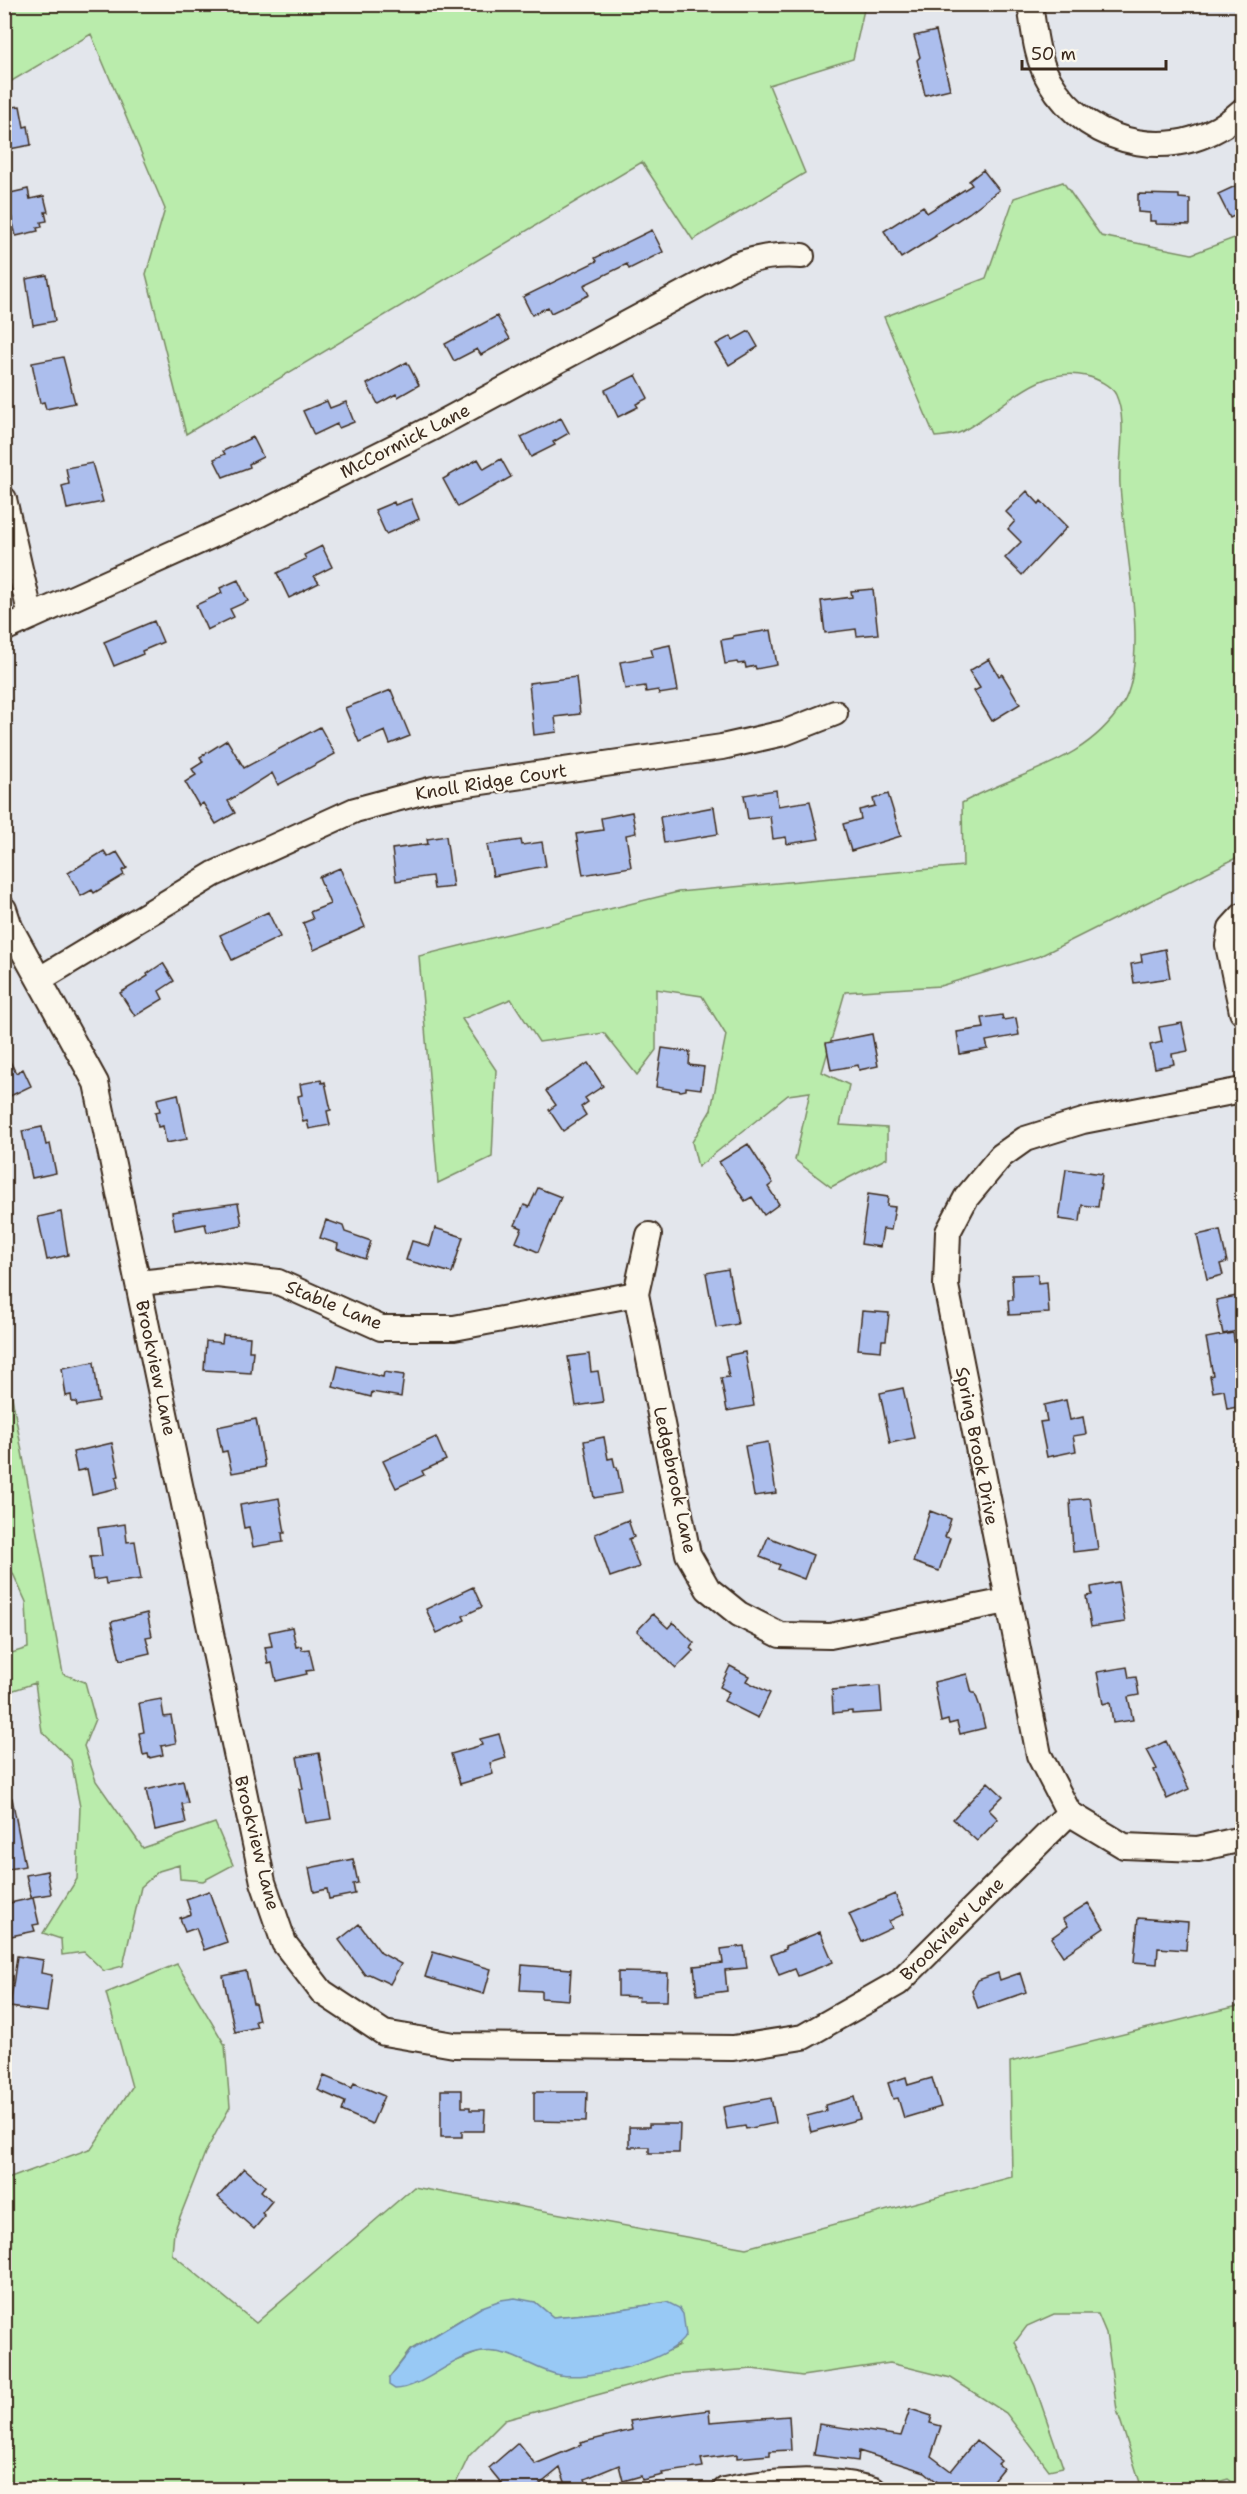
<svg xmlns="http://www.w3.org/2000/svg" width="1247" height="2494" font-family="'Shantell Sans',sans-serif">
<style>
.green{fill:#baecac;stroke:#7a8b65;stroke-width:1.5;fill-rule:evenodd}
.water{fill:#98c9f5;stroke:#73899f;stroke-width:1.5}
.building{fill:#acbeed;stroke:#3b2a1e;stroke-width:1.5}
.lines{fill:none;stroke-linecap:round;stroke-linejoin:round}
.minor-casing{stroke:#3b2a1e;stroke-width:28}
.minor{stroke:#fbf7ec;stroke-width:24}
.labels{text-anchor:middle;stroke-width:4.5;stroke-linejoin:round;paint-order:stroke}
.street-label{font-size:18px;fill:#3b2a1e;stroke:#fbf7ec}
</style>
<rect width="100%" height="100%" fill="#e3e6ec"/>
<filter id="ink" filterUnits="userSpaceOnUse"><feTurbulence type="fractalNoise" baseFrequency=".0167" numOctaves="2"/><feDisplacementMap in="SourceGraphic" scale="12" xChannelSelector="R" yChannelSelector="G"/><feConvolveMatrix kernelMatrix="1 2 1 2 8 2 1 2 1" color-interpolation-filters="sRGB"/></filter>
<g filter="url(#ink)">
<path class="green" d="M4,5l1,-1 860,1 -12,54 -84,26 36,88 -112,67 -51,-78 -456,272 -40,-160 19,-65 -74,-175 -86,51z
M1063,182l38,54 91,18 50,-19v620l-202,101 -100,30 -95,6 -23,80 27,13 -9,40 47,3v30l-56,29 -36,-27 15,-68 -22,3 -90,72 -6,-25 19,-32 15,-75 -24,-39 -46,-7v61l-19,25 -33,-42 -65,9 -28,-43 -49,20 34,51 -4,87 -54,26 -19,-227 259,-64 285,-26 -1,-63c56,-32 122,-38 160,-98 29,-45 1,-165 -2,-220 -2,-28 8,-63 -4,-90 -4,-9 -20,-17 -30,-19 -48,-12 -86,36 -125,56 -8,4 -18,4 -26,5l-51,-120 102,-39 28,-80z
M4,1354l59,320 22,8 10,37 -11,27 12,35 47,67 72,-25 18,42 -30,16 -23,-2 -1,-14 -20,6 -18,16 -18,79 -19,5 -20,-19 -22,3 -1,-16 -18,-6 34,-54 3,-72 -9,-47 -29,-28 -7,-49 -30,10v-38l23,-7 -2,-46 -21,-46z
M177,1964l48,81 5,62 -25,46 -31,79 -2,22 84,69 158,-136 332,61 266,-71 -2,-115 232,-57v484l-14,-10 -34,10h-52l-25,-79 -11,-77 -8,-19h-44l-27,12 -12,16 20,44 28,81 -14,3 -43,-57 -55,-35 -61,-15 -88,13 -49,-7 -83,6 -165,45 -36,36 -16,33 -448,1v-310l87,-32 40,-61 -26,-94zM535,2302l18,15 43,-4 71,-11 12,44 -33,15 -51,12 -36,2 -53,-22 -17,-2 -10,1 -25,10 -28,16h-37l21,-28 72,-43z"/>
<path class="water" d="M515,2298l20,4 18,15 43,-4 71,-11 12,6 4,6 3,21c-15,27 -97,45 -126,40 -28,-5 -48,-27 -78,-23 -30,4 -60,37 -87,37l-6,-4v-7l22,-28 71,-43 19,-7z"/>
<path class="building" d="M936,31l14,58 -25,6 -8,-35 3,-3 -6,-21z
M20,106l4,21 4,-1 3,19 -27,5v-42z
M983,170l16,20 -30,23 -34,22 1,1 -35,22 -17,-27 39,-25 4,7 45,-28 -3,-4z
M1242,183v29l-12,6 -12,-24z
M28,189l2,10 14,-3 4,16h-3l2,9 -6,1 1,5 -5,1 1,3 -22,5 -10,-42z
M1138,194l41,1v3l11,1v26l-34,-1v-3h-6v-8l-12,-1z
M652,230l11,22 -34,17 -2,-5 -43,21 5,10 -38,18 -3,-6 -16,8 -9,-18 74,-36 -2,-3z
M47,275l8,46 -22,4 -7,-46z
M497,316l13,23 -29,16 -4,-6 -23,12 -9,-17z
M749,331l9,16 -29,18 -13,-21 15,-8 2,4z
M63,357l12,46 -29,6 -2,-7 -4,1 -8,-40z
M407,362l12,23 -21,12 -2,-3 -18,10 -11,-20z
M636,375l12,23 -12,6 2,3 -20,10 -13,-27z
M327,401l3,7 16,-6 8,20 -15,6 -2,-4 -23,11 -11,-24z
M561,418l8,15 -16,9 2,3 -24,12 -10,-20z
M253,437l10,20 -14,7 1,3 -27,10 -9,-18 11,-5 -2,-3z
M478,459l6,10 17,-10 10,18 -53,30 -15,-28z
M92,463l11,39 -36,7 -5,-23 7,-2 -3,-16z
M1027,491l12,13 2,-3 26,26 -45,48 -17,-17 16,-16 -13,-13 7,-8 -9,-9z
M411,499l8,20 -33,15 -11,-24 19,-8 1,3z
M322,546l10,21 -18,9 5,7 -30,15 -12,-25 29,-14 -2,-4z
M238,580l10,21 -18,8 4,8 -27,13 -11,-25 26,-12 -2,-5z
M873,589l5,45 -21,2 -1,-7 -31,4 -4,-32 31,-4 -1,-6z
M154,621l9,21 -21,9 1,3 -29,12 -10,-24z
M771,630l6,35 -21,4 -1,-3 -9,2 -1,-5 -7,1 -1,-2 -12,2 -4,-24 12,-2v-2z
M670,645l8,46 -19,3 -1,-4 -12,2 -1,-6 -20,3 -5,-27 33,-6 -2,-7z
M989,659l10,17 3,-2 18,30 -28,17 -18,-30 6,-3 -11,-17z
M576,677l4,37 -25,3 2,15 -23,3 -5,-52z
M391,690l19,46 -20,8 -5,-13 -26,11 -14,-34z
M320,727l15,27 -57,31 -6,-12 -44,28 7,12 -19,11 -13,-21 -4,3 -14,-24 11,-7 -4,-6 11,-7 -3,-5 27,-17 17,28z
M776,790l2,16 32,-5 9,38 -32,5 -1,-7 -13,2 -3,-23 -22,3 -4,-24z
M888,794l13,42 -50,15 -8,-27 18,-5 -2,-9 16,-4 -2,-7z
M714,807l4,27 -54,9 -4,-26z
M632,812l4,21 -10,2 5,32 -48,8 -7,-41 27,-4 -2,-12z
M446,836l7,51 -19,2 -2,-13 -36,5 -4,-32 36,-5 -1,-5z
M521,840l1,5 20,-3 4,24 -53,10 -6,-31z
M104,851l4,6 9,-5 10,16 -5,3 2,4 -30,18 -2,-3 -11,6 -13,-23z
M340,868l25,59 -51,23 -11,-27 10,-4 -3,-7 20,-8 -11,-27z
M268,912l12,25 -48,23 -12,-25z
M1165,949l5,29 -36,5 -3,-19 11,-2 -1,-8z
M163,963l11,18 -15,10 4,8 -28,17 -15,-23 28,-17 -1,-2z
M1002,1015l1,5 13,-2 3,17 -33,6 2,8 -28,5 -3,-22 27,-4 -2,-10z
M1182,1023l6,28 -16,3 2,10 -19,4 -5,-23 12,-3 -3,-15z
M872,1034l6,32 -19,4 -1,-5 -27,5 -5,-27z
M662,1048l28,4 -1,13 15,2 -3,22 -15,-2v3l-5,1 -25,-4z
M4,1050l12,23 7,-4 8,17 -27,13z
M588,1063l15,23 -18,12 3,4 -7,5 5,8 -23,16 -14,-21 7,-5 -10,-14z
M321,1080l1,3 3,-1 6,28 -4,1 3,14 -21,4 -2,-8 -4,1 -5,-26 4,-1 -2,-11z
M178,1094l9,45 -21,4 -3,-17 -5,1 -3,-15 5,-1 -3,-12z
M42,1127l4,18 4,-1 6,29 -24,5 -10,-47z
M748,1144l25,39 -5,4 11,17 -15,11 -12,-18 -7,4 -26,-39z
M1066,1169l36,5 -4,33 -16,-2 -2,17 -21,-3z
M538,1188l23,9 -23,55 -22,-10 6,-14 -7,-3 9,-20 5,2z
M868,1194l20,3 -1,9 8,1 -4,23 -8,-1 -3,18 -19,-3z
M238,1203l4,22 -35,7 -2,-8 -30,6 -3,-18z
M61,1212l7,43 -21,5 -9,-43z
M326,1220l17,6 2,6 26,9 -6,18 -28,-10 1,-5 -18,-6z
M435,1228l28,9 -11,36 -46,-13 6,-19 18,5z
M1220,1230l7,32 -7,2 3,11 -16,4 -10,-44z
M728,1269l10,55 -22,4 -10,-55z
M1038,1274v9l9,-1 2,31 -40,2 -1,-15h5l-1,-25z
M1237,1296l2,12 3,-1v23l-19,4 -7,-34z
M862,1311l27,2 -3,27h-4l-1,11 -23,-2z
M1233,1333l6,37h3v36l-15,3 -3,-19 -11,2 -3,-16 3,-1 -7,-37z
M223,1335l27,2 -1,14h4l-2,22 -47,-3 2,-29 16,2z
M745,1352l9,54 -27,5 -6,-33 8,-1 -4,-21z
M589,1354l2,18 7,-1 5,31 -27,4 -8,-49z
M94,1362l5,40 -22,4 -1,-4h-4l-1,-7 -5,1 -4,-28z
M338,1366l45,11 1,-5 20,3 -3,22 -29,-5 -1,5 -38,-10z
M903,1388l11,50 -24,5 -10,-50z
M1066,1400l4,20 13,-3 3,17 -13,2 3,15 -29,6 -7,-35 7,-1 -3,-16z
M256,1419l9,48 -33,6 -5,-22 -5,1 -5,-25z
M436,1437l10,23 -24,11 2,4 -28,13 -13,-27z
M604,1437l4,22 5,-1 2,9h2l5,26 -28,5 -10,-57z
M768,1442l8,51 -22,3 -9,-50z
M112,1443l7,33 -3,1 2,11 -26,6 -5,-25 -10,2 -4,-19z
M279,1498l6,35h-3l1,9 -30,5 -4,-20 -5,1 -4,-23z
M1090,1498l8,51 -25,3 -3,-52z
M930,1511l21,8 -6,18 5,1 -11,33 -26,-9z
M628,1520l6,17 -5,2 10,28 -29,10 -15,-43z
M125,1524l2,18 8,-1 6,38 -35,5 -1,-6 -12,2 -3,-23 12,-1 -4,-28z
M768,1537l45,18 -9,24 -26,-10 2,-4 -20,-8z
M1118,1582l7,40 -34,5 -5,-31 6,-1 -1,-8z
M473,1587l9,20 -19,9 2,4 -28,13 -11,-24z
M147,1613l5,23 -6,1 4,16 -30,7 -9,-38z
M653,1614l15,14 5,-6 21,21 -4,5 3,3 -17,17 -39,-37z
M292,1627l4,20 5,-1 1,4 7,-1 5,21 -8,1 1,3 -31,7 -4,-18 -4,1 -3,-17 7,-1 -3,-14z
M730,1666l19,10 -3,5 24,12 -12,25 -34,-17 5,-9 -9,-5z
M1127,1667l2,11 7,-1 3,18 -11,2 5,23 -20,3 -3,-21 -7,2 -6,-32z
M967,1674l5,19h3l5,14 5,21 -25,6 -3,-12 -8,2 -1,-4 -7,2 -7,-40z
M880,1686l2,26 -30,2v-3l-19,2 -1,-23z
M161,1699l3,18 7,-1 5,27 -15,3 2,9 -14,3 -1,-4 -5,1 -4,-22 5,-1 -5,-29z
M499,1734l7,24 -16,5 3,11 -33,10 -9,-30 31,-9 -2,-6z
M1166,1741l23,48 -22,10 -13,-29 3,-1 -10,-19z
M319,1753l12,66 -26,4 -6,-34h4l-6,-32z
M183,1781l5,22 -6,1 4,19 -31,7 -9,-40z
M988,1782l15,14 -14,14 9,9 -21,22 -24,-22z
M12,1798l13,68 -21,4v-71z
M353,1859l5,24 -5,1 2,10 -26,5 -2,-10 -13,3 -5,-24z
M47,1871l4,23 -20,3 -5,-22z
M209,1891l18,51 -23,8 -8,-22 -11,4 -5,-14 11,-4 -5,-15z
M895,1894l9,20 -15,7 3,7 -30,14 -13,-28z
M33,1898l6,26 -6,1 2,6 -24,5 -6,-32z
M1088,1903l16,25 -41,28 -12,-18 17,-12 -5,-7z
M1138,1918l50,4 -2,28 -28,-2 -1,16 -23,-2z
M359,1924l22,29 20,11 -11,20 -21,-10 -4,1 -26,-35z
M820,1932l13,30 -35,14 -3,-7 -16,6 -8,-20 15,-6 -1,-3z
M744,1946l3,22 -22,2 2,21 -30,4 -3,-29 29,-3 -2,-14z
M433,1952l58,17 -7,25 -59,-17z
M17,1956l26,4 -2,13 11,2 -5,37 -37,-5z
M522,1965l49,4 -2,31 -28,-2v-7l-21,-1z
M246,1971l7,32h2l4,17 -4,1 2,6 -22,5 -12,-56z
M618,1972l50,1 -1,28h-29l1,-4 -21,-1z
M998,1973l2,7 20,-7 6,19 -48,17 -6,-18 6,-11z
M324,2076l28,12 2,-5 30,13 -12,28 -30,-13 3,-9 -27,-12z
M906,2077l2,8 24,-7 9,29 -37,11 -6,-20 -5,1 -5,-16z
M441,2090h21v17h8v3h15l-1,21h-22v6h-21z
M534,2092h53l-1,30 -52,-1z
M854,2097l6,22 -49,13 -4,-16 19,-5 -1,-6z
M771,2098l5,25 -30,6 -1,-3 -18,3 -4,-22z
M649,2124h31l-1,29h-30v-6h-20v-20h20z
M244,2168l21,18 -4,5 11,10 -10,12 3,3 -11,13 -36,-32z
M910,2409l22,7 -2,7 11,3 -10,30 20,15 25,-31 25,21 -3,3 5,4 -18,22h-38l-22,-18 -66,-21 -1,10 -44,-6 5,-31 82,12z
M709,2410l1,12 79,-6 2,34 -21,1v4l-33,3v-4l-36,5 2,8 -41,6 1,2 -21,5 -1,-4 -18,5 -4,-16 -34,14 4,11h-21l-8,-22 -27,22h-26l-18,-22 29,-25 17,21 46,-19 -1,-2 52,-13 -2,-9z"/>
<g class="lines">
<g class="minor-casing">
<path id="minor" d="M1030,4c4,25 6,54 19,76 40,70 134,86 193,31
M4,499l27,118
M4,629l256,-115 174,-87 302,-162c23,-8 42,-11 66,-9
M4,909l6,18 86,156 167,799 21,61 38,49 62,41 70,12 279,3 70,-11 95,-54 171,-170
M1242,916l-11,12 -3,17 14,67
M40,979l174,-105 141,-64 78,-21 289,-42 62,-14 51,-20
M1242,1090l-159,31 -58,18 -24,17 -35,42 -18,34 -2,54 93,469 30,58 55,33 74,3 44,-10
M649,1235l-13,59 52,260 20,35 31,25 41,21 50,1 177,-35
M138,1283l79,-8 61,7 103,46h73l182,-34
M725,2490c44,-10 106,-13 149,0"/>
</g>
<use href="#minor" class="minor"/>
</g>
</g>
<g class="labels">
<g class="street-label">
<text transform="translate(405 441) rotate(-27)" y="6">McCormick Lane</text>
<text transform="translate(491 782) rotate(-9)" y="6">Knoll Ridge Court</text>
<text transform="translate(334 1305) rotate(22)" y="6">Stable Lane</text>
<text transform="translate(156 1368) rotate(78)" y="6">Brookview Lane</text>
<text transform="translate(977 1446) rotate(79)" y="6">Spring Brook Drive</text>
<text transform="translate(675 1480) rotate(78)" y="6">Ledgebrook Lane</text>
<text transform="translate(257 1843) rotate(76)" y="6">Brookview Lane</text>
<text transform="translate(952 1929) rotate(-45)" y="6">Brookview Lane</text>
</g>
</g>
<rect width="1247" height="2494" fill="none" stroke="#fbf7ec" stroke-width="24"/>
<rect x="12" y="12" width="1223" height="2470" fill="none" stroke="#3b2a1e" stroke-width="2" filter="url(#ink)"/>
<path d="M1022 60v9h144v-9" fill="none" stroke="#3b2a1e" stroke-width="3"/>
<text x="1031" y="60" font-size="18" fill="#3b2a1e" stroke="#fbf7ec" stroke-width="4.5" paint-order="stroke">50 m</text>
</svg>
